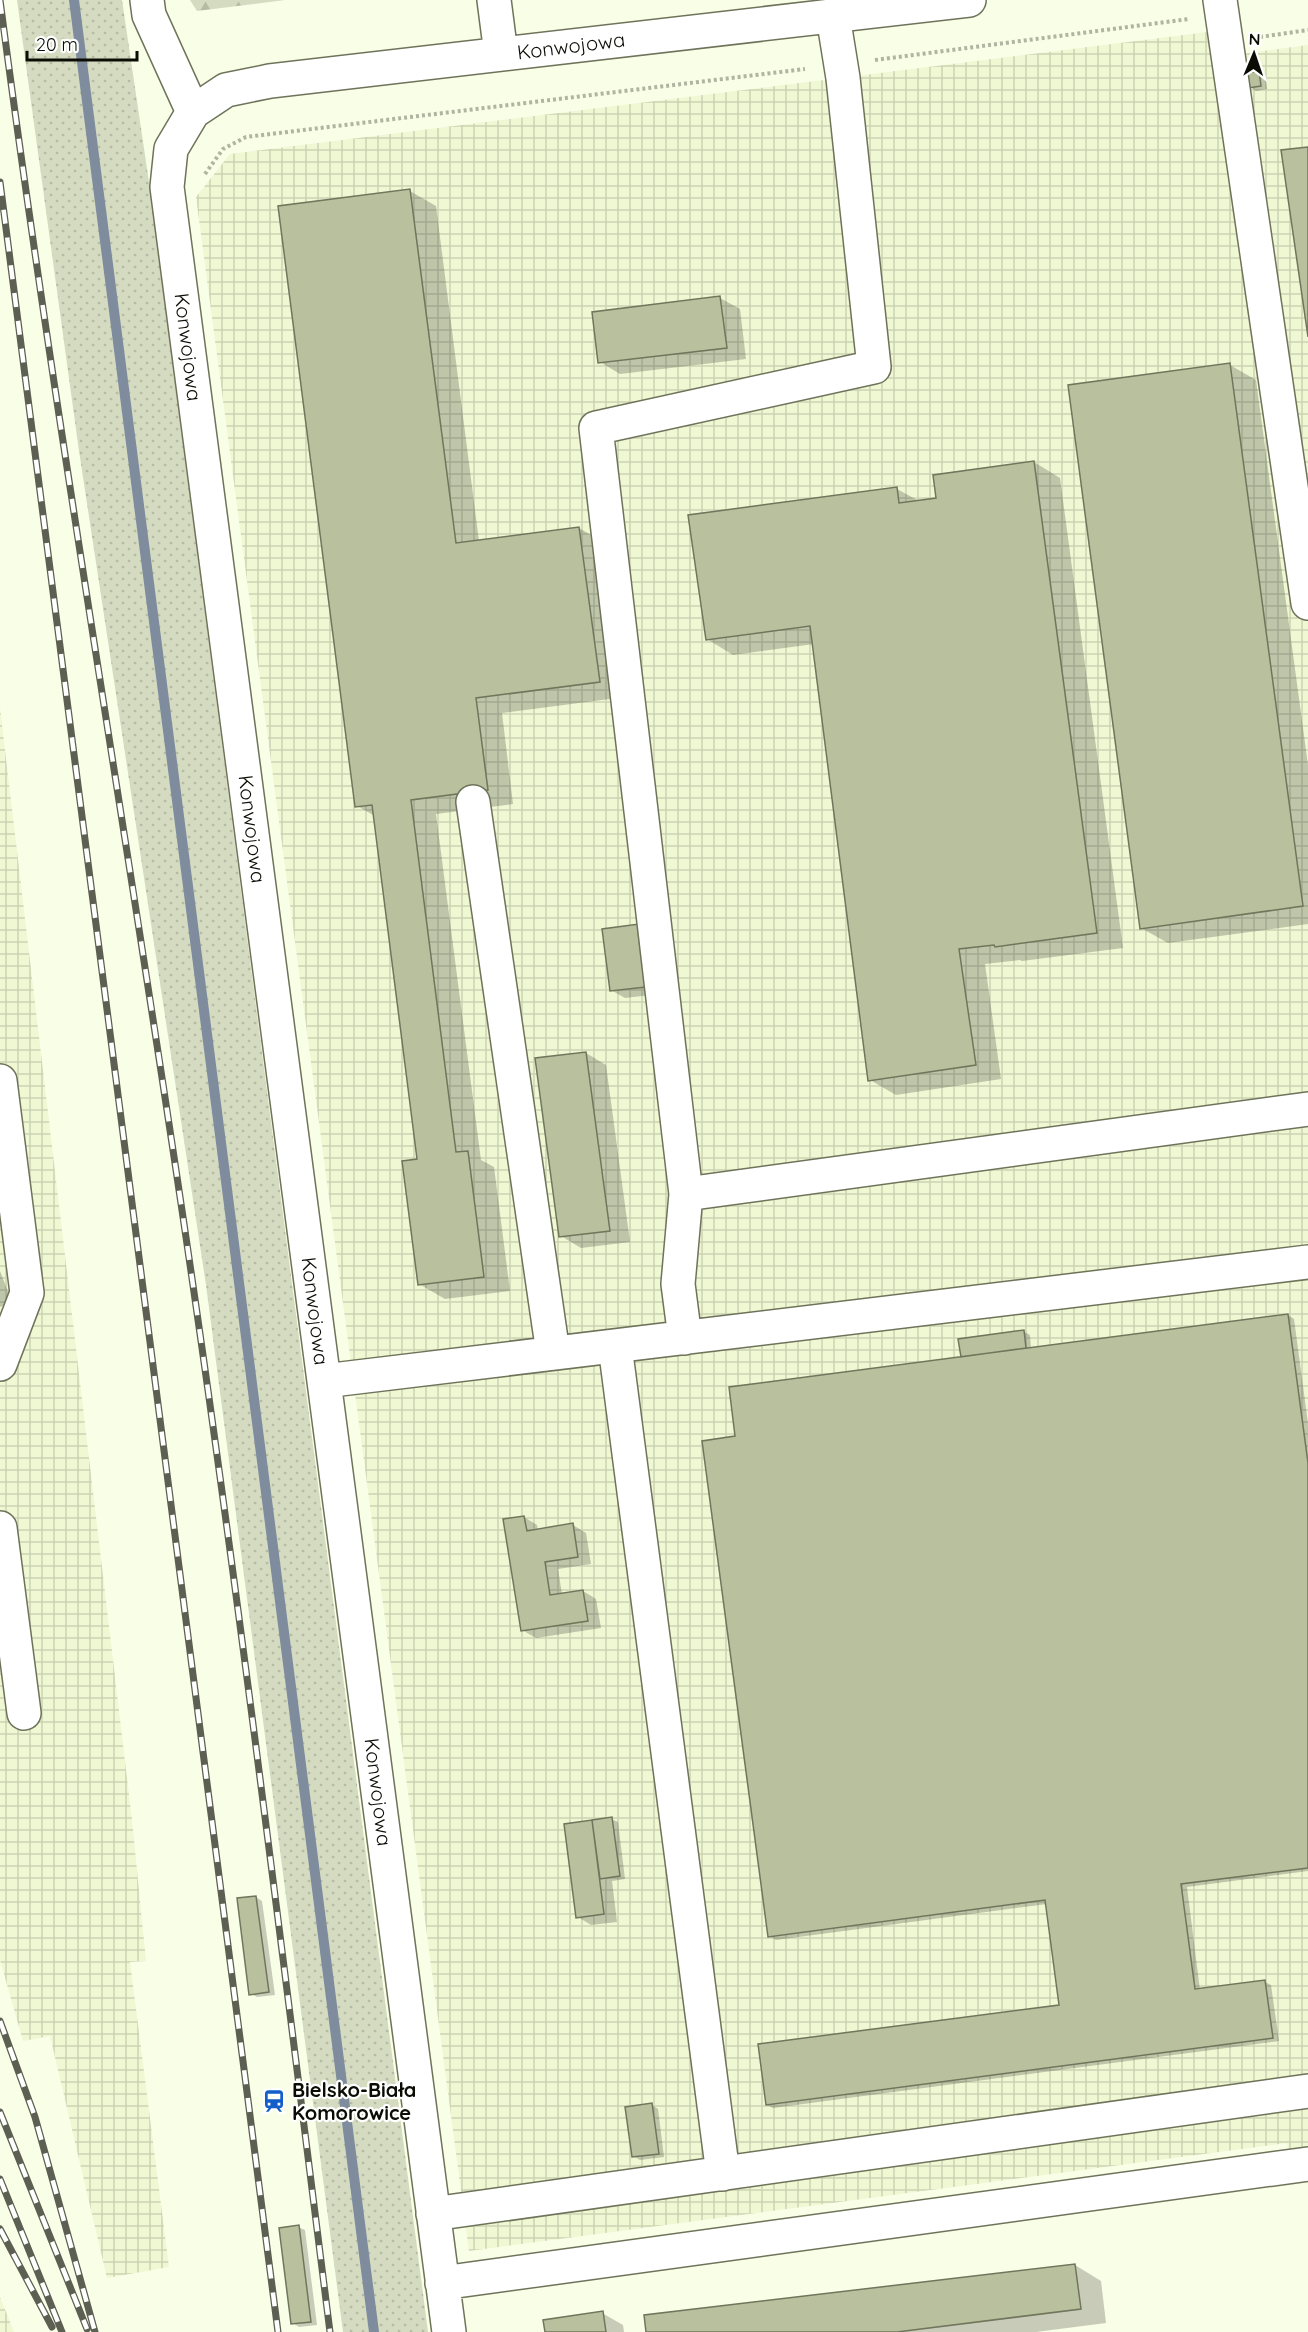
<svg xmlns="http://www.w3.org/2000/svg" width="1308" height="2332" font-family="Quicksand,sans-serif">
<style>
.industrial{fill:url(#industrial-grid)}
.grass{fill:url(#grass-dots)}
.forest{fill:url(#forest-firs)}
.shadow{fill:#0003}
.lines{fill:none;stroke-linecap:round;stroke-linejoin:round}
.stream{stroke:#7e8c9e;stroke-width:10}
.building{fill:#b9c09e;stroke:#70755c;stroke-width:1.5}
.minor-casing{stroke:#6e735a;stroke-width:36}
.path{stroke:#b0b5a2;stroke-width:4;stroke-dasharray:3 3;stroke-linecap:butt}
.minor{stroke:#fff;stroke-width:33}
.rail-casing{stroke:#5c5f52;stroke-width:7}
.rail{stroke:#fff;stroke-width:4.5;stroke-dasharray:14;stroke-linecap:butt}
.labels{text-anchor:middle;stroke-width:4.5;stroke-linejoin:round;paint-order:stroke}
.street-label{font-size:20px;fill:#0b0d05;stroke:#fff}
.poi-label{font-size:20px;font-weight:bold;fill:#0b0d05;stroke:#fff;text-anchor:start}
</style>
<defs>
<pattern id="industrial-grid" width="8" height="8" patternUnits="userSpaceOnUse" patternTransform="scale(1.5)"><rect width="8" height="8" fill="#eff7d3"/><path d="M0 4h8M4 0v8" fill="none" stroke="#ccd3b4"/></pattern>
<pattern id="grass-dots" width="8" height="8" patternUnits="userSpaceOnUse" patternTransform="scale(1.5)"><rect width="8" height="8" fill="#d5dbc1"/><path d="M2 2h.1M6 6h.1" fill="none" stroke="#b6bba4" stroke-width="1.8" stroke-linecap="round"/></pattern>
<pattern id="forest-firs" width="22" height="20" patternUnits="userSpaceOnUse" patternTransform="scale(1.5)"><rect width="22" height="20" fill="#d5dbc1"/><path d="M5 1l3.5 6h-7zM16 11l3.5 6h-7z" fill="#b6bba4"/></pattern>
</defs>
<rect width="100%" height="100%" fill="#f9fee7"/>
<path class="industrial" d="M1208,32l7,46 26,-24 67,-9v2136l-15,2 -6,-40 -818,108 -273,-2054 34,-43z
M0,708l132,1112 14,141 -16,1 39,305 -62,11 -57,-242 -27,5 -23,-81z
M0,2297l14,35h-14z"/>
<path class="grass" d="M17,0h105l28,189 278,2143h-85l-137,-1047 -127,-834z"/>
<path class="forest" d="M190,0h95l-88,11z"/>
<path class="shadow" d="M1259,72l6,4 2,13 -11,2 -6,-4z
M410,191l26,15 43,335 100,-13 26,15 20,154 -123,16 11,91 -77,10 45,346 13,7 16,124 -65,8 -26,-15v-124l-44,-344 -18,-10z
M720,298l20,11 6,50 -126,15 -20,-12z
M1230,365l26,15 52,385v159l-140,19 -27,-15z
M1034,462l26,16 63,470 -101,13 -2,-1 -35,4 16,115 -105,16 -26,-15 -56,-436 -81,11 -26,-16 190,-150 22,12 19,-2z
M604,930l55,64 -34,4 -14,-8z
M586,1053l20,12 24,177 -49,6 -20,-12z
M0,1271l12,31 -12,5z
M1288,1315l6,4 14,104v448l-121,16 13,103 65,-8 6,3 8,56 -506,67 -6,-3 293,-99 -13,-102 -271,36 -7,-4 -32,-499 225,-79 61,-27 7,4 1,14z
M524,1517l13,8 1,6 35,-6 13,8 5,31 -33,5 4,25 21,-3 13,8 5,29 -65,10 -14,-8z
M611,1819l7,3 7,57 -13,2 5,41 -26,3 -13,-8 -13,-92z
M256,1897l6,4 13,94 -18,2 -6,-3z
M652,2105l6,4 6,48 -24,3 -7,-4z
M298,2227l7,3 12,95 -18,2 -6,-4z
M1075,2265l26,16 5,42 -70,9h-389z
M602,2313l21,12 1,7h-77z"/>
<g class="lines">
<path class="stream" d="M74,0l300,2332"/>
</g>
<path class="building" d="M1259,71l2,15 -13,2 -2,-15z
M1308,147v190l-27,-187z
M410,189l46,354 123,-16 21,155 -124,16 12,92 -77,10 45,352 12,-1 16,126 -66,8 -16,-124 15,-2 -45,-354 -17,2 -77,-601z
M720,296l7,52 -129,15 -6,-51z
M1230,363l73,543 -163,23 -72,-544z
M1034,461l63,472 -102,14 -1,-2 -35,4 17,116 -108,16 -58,-455 -104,14 -18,-125 209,-28 2,16 37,-5 -3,-23z
M639,924l7,63 -36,4 -8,-62z
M586,1052l24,179 -51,6 -24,-179z
M1288,1314l20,149v405l-127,16 14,105 70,-9 8,58 -507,67 -8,-61 301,-39 -14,-105 -277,37 -66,-496 33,-5 -6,-49z
M1024,1330l2,18 -65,9 -3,-18z
M524,1516l3,15 46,-8 5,34 -33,5 5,33 33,-5 5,31 -67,10 -18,-112z
M612,1817l8,59 -20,3 -8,-59z
M592,1820l12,94 -28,4 -12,-94z
M256,1896l13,96 -20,3 -12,-97z
M652,2103l7,51 -27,3 -7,-50z
M299,2225l12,97 -20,2 -12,-96z
M1075,2264l6,45 -184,23h-251l-2,-17z
M603,2311l3,21h-61l-2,-12z"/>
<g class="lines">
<g class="minor-casing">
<path id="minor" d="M147,0l2,15 44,97
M494,0l7,54
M1220,0l88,603
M473,802l80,551
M0,1081l27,212 -27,71
M686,1194l-90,-766 278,-61 -31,-289 -10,-62
M685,1338l-7,-54 8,-90 622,-85
M615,1346l108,828
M324,1381l984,-119
M0,1528l24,185
M433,2214l875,-123
M442,2283l866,-119
M449,2332l-282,-2145 4,-38 22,-37 33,-22 44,-9 699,-81"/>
</g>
<path class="path" d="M1260,37l48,-7
M875,60l314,-41
M205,174l18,-25 23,-12 559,-68"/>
<use href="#minor" class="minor"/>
<g class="rail-casing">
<path id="rail" d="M0,0c53,407 123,811 183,1217 55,371 100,743 147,1115
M0,182l278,2150
M0,2021l35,96 60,215
M0,2112l87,217
M0,2179l62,153
M0,2229l52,98"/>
</g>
<use href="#rail" class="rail"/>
</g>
<defs>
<g id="station-bare" transform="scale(1.8)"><path d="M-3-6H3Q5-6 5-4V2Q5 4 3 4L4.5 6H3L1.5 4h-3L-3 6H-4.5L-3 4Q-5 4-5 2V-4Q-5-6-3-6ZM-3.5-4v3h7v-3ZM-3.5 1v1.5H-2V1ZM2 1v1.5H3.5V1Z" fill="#135ec8" stroke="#fff" stroke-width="2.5" paint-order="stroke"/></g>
</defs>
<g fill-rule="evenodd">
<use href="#station-bare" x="274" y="2101"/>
</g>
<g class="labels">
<g class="street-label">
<text transform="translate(571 46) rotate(-7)" y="7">Konwojowa</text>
<text transform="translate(188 347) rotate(83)" y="7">Konwojowa</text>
<text transform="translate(252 829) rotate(83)" y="7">Konwojowa</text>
<text transform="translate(315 1311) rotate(83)" y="7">Konwojowa</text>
<text transform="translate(378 1792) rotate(83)" y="7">Konwojowa</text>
</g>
<g class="poi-label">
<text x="292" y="2097">Bielsko-Biała<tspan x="292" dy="23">Komorowice</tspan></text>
</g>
</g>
<g transform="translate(1254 54) rotate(2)" stroke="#ffffff" stroke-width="4.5" paint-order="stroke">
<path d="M0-4.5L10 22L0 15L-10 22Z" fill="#0b0d05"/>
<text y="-9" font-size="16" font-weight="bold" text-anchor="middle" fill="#0b0d05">N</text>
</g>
<path d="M27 51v9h110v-9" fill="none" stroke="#0b0d05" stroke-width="3"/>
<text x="36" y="51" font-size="18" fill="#0b0d05" stroke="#ffffff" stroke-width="4.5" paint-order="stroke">20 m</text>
</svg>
